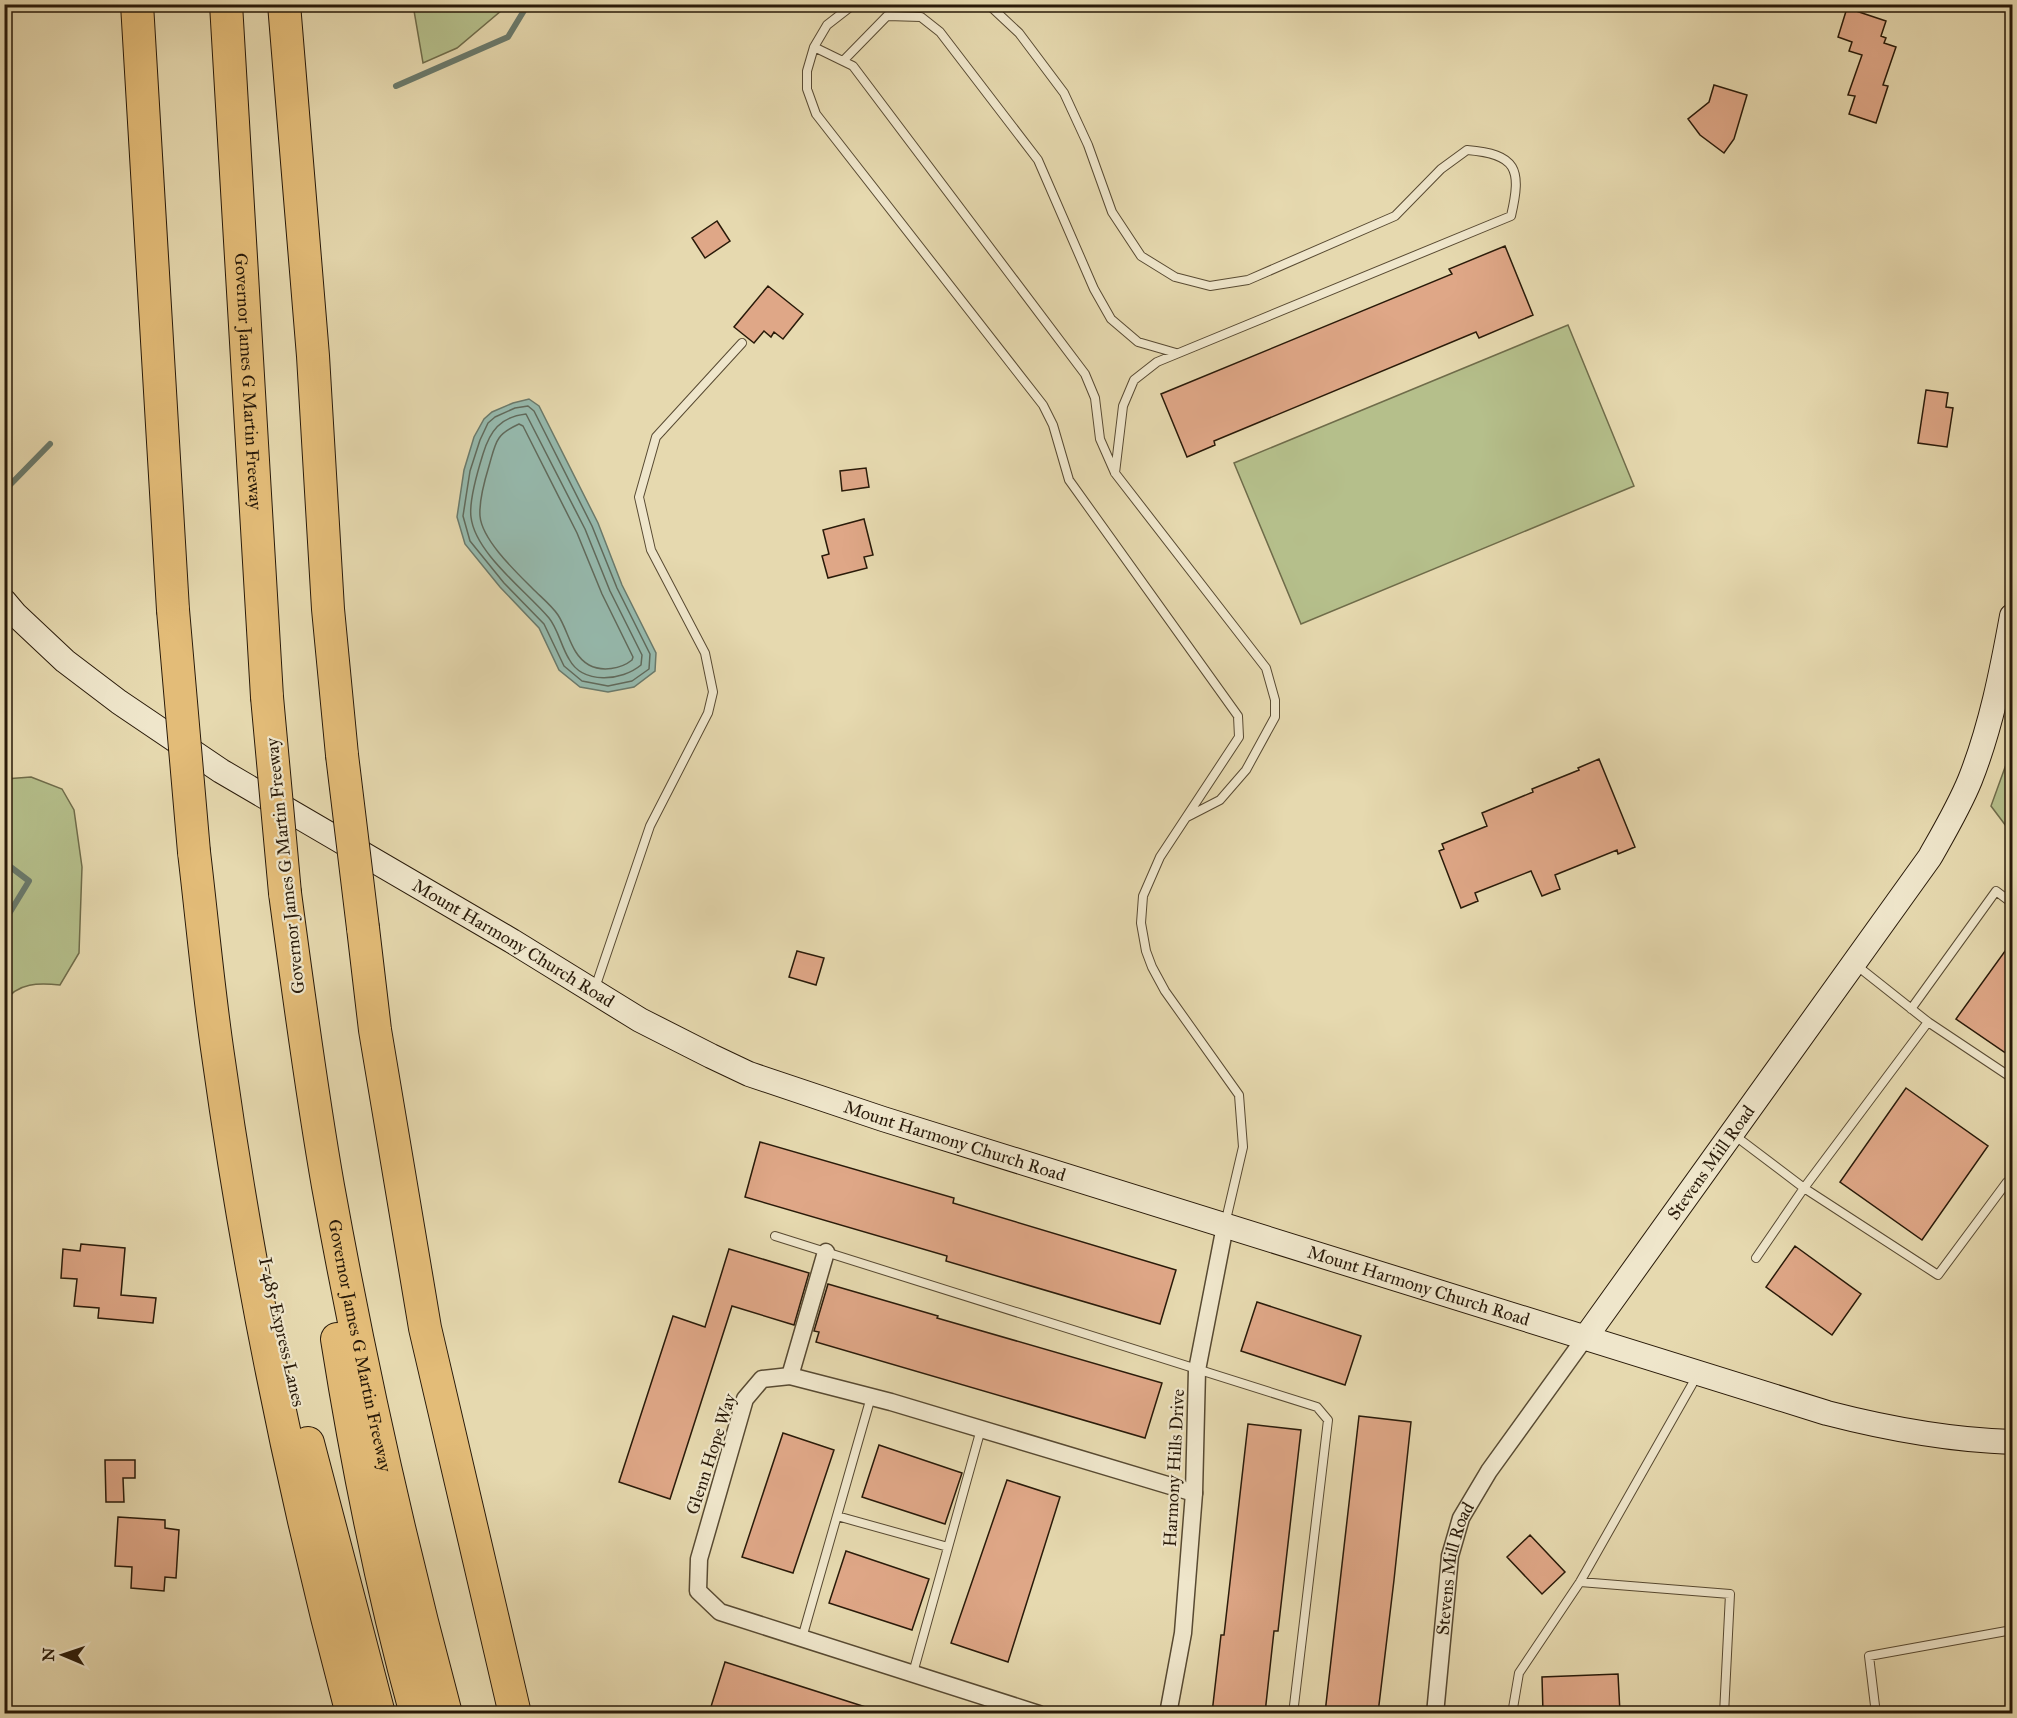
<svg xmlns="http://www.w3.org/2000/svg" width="2017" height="1718" font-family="'IM FELL Great Primer',serif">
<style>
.green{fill:#b5bf8b;stroke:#6f6c4a;stroke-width:1.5}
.water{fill:#96baae;stroke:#6a7a6c;stroke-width:1.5}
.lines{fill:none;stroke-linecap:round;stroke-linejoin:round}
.shore{stroke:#606a5c;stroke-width:1.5}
.stream{stroke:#6a7a6c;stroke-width:6}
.building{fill:#dfa787;stroke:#291a09;stroke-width:1.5}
.lane-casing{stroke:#584a32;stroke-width:10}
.street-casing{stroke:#584a32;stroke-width:19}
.secondary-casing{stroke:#291a09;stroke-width:26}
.highway-casing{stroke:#291a09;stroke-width:34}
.lane{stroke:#efe6cb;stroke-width:8}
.street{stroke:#efe6cb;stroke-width:16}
.secondary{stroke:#efe6cb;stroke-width:24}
.highway{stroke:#e3bc78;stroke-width:32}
.highway-bridge-casing{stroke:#291a09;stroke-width:34;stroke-linecap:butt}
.highway-bridge{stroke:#e3bc78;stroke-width:32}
.labels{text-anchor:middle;stroke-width:4.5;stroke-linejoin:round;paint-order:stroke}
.street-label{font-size:18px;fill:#291a09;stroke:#efe6cb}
</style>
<rect width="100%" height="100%" fill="#e6d9af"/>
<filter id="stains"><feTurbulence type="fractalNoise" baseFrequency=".00333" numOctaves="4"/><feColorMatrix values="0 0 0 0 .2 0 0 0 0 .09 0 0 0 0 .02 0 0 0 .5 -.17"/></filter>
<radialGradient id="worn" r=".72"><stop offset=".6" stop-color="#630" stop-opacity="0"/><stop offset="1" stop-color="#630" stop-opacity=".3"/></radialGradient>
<path class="green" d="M413,5v-1l95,1 -51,43 -34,15z
M1568,325l66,161 -333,138 -67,-161z
M2012,748v86l-21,-28z
M31,777l31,12 12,21 8,57 -3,86 -19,32c-20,-2 -43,-3 -55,17v-223z"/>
<path class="water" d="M529,399l10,7 59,117 24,62 34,68 -1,18 -21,16 -26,5 -28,-5 -21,-17 -20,-42 -39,-41 -35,-43 -8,-27 7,-47 10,-33 10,-18 8,-7 21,-9z"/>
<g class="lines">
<path class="shore" d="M528,406l6,5 58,115 25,62 33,66 -1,15 -17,12 -24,5 -26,-5 -18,-15 -20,-42 -40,-41 -34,-42 -7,-25 7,-45 10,-31 8,-17 7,-6 20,-9z
M526,414l59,115 25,62 32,64 -1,10c-19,16 -58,20 -72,-6 -8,-13 -11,-30 -20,-41 -23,-27 -74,-65 -78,-101 -2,-15 7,-47 12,-63 7,-23 17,-37 43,-40z
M519,424l4,2 54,107 25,61 31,63 -1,3c-11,9 -30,12 -43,5 -18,-10 -20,-33 -31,-50 -6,-9 -17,-18 -25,-26 -17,-17 -51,-49 -53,-73 -1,-14 5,-37 9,-50 7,-24 6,-31 30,-42z"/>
<path class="stream" d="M396,86l112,-49 20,-33
M4,491l46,-47
M4,862l25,19 -25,41"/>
</g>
<path class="building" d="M1847,8l39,13 -5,15 5,2 -2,5 12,4 -13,38 5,1 -12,37 -27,-9 6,-18 -7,-1 14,-40 -13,-4 3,-9 -14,-5z
M1714,85l33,10 -13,44 -10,14 -24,-18 -12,-16 21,-17z
M717,221l13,20 -25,17 -13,-20z
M1505,246l28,69 -54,23 -3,-6 -262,109 1,4 -28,12 -26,-63 291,-120 -3,-5z
M768,286l35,28 -20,25 -9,-7 -3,5 -7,-6 -10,12 -20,-16z
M1926,390l22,3 -2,14 7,1 -6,39 -29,-4z
M866,468l3,19 -27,4 -2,-20z
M864,519l9,36 -9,2 3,11 -39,10 -6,-22 7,-2 -6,-24z
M1599,759l36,88 -17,7 -1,-4 -62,25 5,14 -18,7 -11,-25 -56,22 3,8 -17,7 -22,-57 5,-2 -2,-5 45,-18 -5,-13 51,-21 -1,-3 47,-19 -1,-2z
M2013,940v118l-57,-39z
M797,951l27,7 -8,27 -27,-8z
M1906,1088l82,58 -66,94 -82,-58z
M760,1142l194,56 -1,5 223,67 -16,54 -214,-63 1,-5 -202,-59z
M81,1244l44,4 -4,47 35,3 -3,25 -55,-5 1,-10 -25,-2 3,-27 -16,-1 2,-29 17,2z
M1795,1246l66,48 -29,41 -66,-48z
M729,1249l80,24 -15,52 -62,-19 -62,193 -51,-17 54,-166 32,11z
M828,1284l110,32 -1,2 225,65 -17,55 -329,-96 3,-10 -5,-1z
M1257,1302l104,34 -16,49 -104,-34z
M1359,1416l52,6 -17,158 -16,133h-53z
M1248,1424l53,6 -23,201h-4l-9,82h-53l9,-78h3z
M783,1433l51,17 -41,123 -51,-16z
M879,1445l83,28 -17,51 -83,-27z
M105,1460h30v18h-12l1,24h-18z
M1007,1480l53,17 -52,165 -57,-19z
M118,1517l47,3v8l14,2 -3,48 -11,-1 -1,14 -33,-3 1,-21 -17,-1z
M1530,1535l35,37 -23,22 -35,-37z
M846,1551l83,28 -17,51 -83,-27z
M725,1662l150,48 -1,3h-165z
M1618,1674l2,39h-77l-1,-36z"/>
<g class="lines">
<g class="lane-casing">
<path id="lane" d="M854,4l-27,21 -13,22 -7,24v18l9,25 227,291 10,20 16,55 169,236 1,21 -79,120 -17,39 -2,27 5,28 6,16 13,24 74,104 4,52 -18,77
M988,4l31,29 45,60 24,52 24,67 29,44 34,21 35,9 38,-6 147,-64 46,-47 26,-19c50,4 55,19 44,66l-354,146 -23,18 -11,26 -8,67
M814,47l39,19 232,308 10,24 5,41 15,34 151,195 9,32v17l-29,53 -26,30 -33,17
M843,61l44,-45 34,1 19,15 98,128 56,129 17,30 27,23 38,11
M1856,965l72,57 -124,166 134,87 69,-93
M595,988l55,-162 58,-113 5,-21 -8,-39 -54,-103 -12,-53 17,-60 86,-94
M1911,1009l85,-118 16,12
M1928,1022l84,56
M1734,1135l70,53 -48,70
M775,1236l542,171 11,13 -35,294
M837,1516l111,31
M1580,1582l150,12 -6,120
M802,1638l69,-241
M913,1673l68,-244
M1512,1714l7,-41 61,-91 118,-208
M1876,1714l-7,-58 143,-26"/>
</g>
<g class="street-casing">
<g id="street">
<path d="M790,1376l36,-124"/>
<path d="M1039,1714l-319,-102 -22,-21 1,-32 46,-160 17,-20 28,-3 101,26 303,91"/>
<path d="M1168,1714l15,-81 11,-140 3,-123 28,-144"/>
<path id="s1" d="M1435,1714l15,-158 11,-38 28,-47 96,-133"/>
</g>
</g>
<g class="secondary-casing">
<g id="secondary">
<path id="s2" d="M4,601l11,13 50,47 54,41 102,69 291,170 128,79 71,36 38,18 134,45 944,294c62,16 122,27 185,29"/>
<path id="s3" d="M1585,1338l345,-481c14,-25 29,-50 40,-77 21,-53 32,-109 42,-164"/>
</g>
</g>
<g class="highway-casing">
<g id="highway">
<path d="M137,4l36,606"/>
<path id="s4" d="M226,4l41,693"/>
<path d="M284,4l29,352 15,253 14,146"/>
<path d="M194,852c8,67 14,135 24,203 31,222 76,442 134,659"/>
<path id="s5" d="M285,893c13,98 26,196 43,293 32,177 71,353 118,528"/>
<path d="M363,928l12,102 50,298 90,386"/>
<path d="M337,1339c20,126 45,252 79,375"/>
<path d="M308,1443l71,271"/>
</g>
</g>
<use href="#lane" class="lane"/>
<use href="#street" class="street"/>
<use href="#secondary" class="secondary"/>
<use href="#highway" class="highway"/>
<g class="highway-bridge-casing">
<path id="highway-bridge" d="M173,610l21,242
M267,697l18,196
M342,755l21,173"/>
</g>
<use href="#highway-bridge" class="highway-bridge"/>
</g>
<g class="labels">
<g class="street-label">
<text dy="6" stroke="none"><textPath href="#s4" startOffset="378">Governor James G Martin Freeway</textPath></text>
<text transform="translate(285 866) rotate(-96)" y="6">Governor James G Martin Freeway</text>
<text dy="6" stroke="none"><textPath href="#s2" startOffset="616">Mount Harmony Church Road</textPath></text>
<text dy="6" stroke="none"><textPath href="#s2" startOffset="1102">Mount Harmony Church Road</textPath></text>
<text dy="6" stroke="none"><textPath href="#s3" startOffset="216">Stevens Mill Road</textPath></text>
<text dy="6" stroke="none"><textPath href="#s2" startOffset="1588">Mount Harmony Church Road</textPath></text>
<text transform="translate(282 1332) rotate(77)" y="6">I-485 Express Lanes</text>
<text dy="6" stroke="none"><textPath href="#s5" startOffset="459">Governor James G Martin Freeway</textPath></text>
<text transform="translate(711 1454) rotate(-72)" y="6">Glenn Hope Way</text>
<text transform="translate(1174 1468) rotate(-87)" y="6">Harmony Hills Drive</text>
<text dy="6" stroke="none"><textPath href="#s1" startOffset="147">Stevens Mill Road</textPath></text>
</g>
</g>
<rect width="2017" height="1718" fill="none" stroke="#e6d9af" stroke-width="24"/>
<rect x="6" y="6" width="2005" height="1706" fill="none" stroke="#291a09" stroke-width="3"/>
<rect x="12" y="12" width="1993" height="1694" fill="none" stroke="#291a09" stroke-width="1.5"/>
<g transform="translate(63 1655) rotate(272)" stroke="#efe6cb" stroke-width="4.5" paint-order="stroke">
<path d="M0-4.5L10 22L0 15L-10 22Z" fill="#291a09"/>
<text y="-9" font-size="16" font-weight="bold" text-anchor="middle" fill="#291a09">N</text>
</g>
<rect width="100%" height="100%" filter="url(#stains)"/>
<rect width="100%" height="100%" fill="url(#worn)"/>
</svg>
